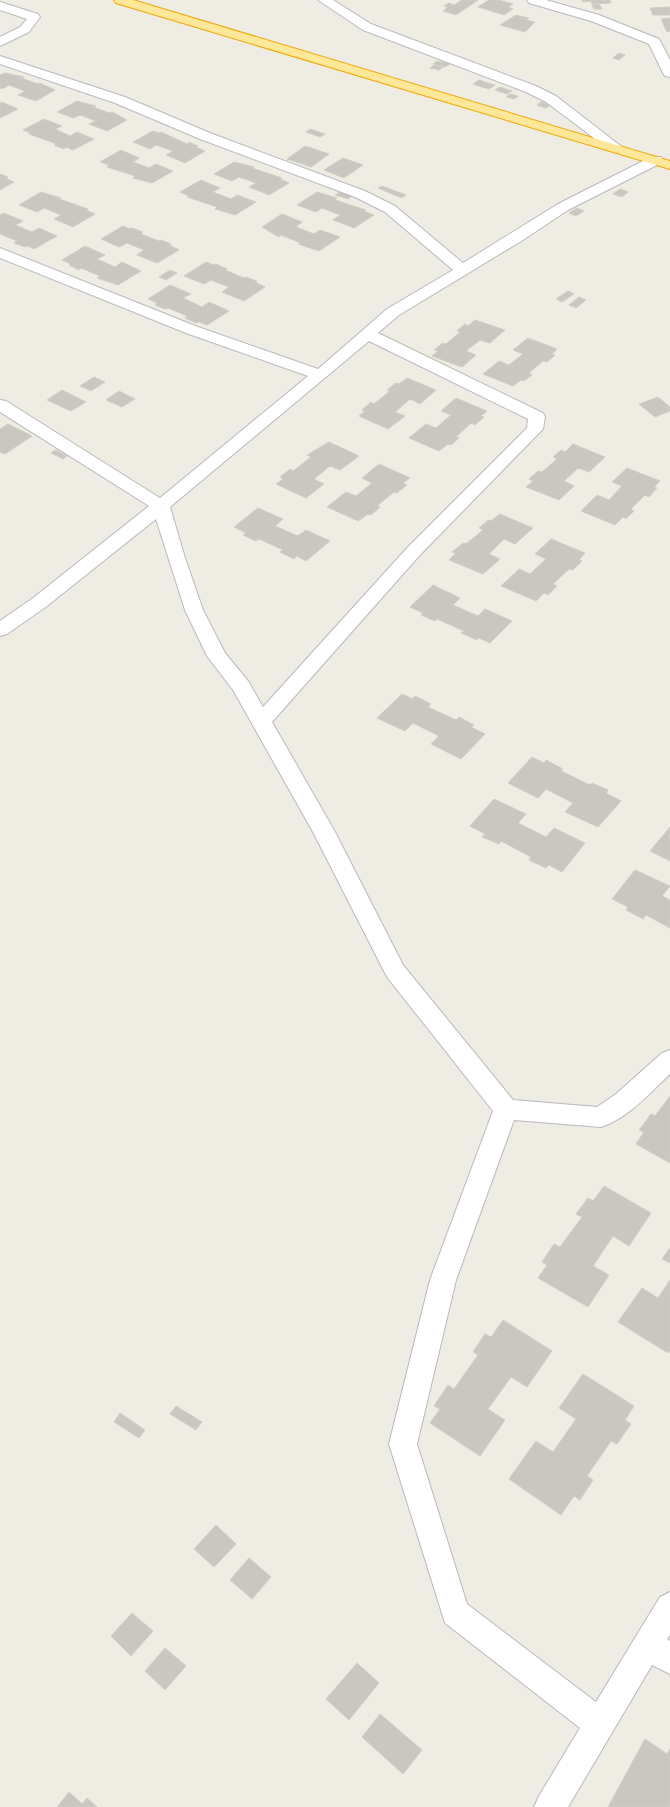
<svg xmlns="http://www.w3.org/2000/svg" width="670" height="1807" font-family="'Fira Sans Condensed',sans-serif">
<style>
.building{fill:#cac6c1;stroke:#d3cec2}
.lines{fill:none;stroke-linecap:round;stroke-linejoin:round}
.minor-casing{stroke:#b6b9be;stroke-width:2}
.trunk-casing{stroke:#f0a702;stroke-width:2}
.minor{fill:#fff;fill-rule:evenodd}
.trunk{fill:#fde89a;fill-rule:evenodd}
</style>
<rect width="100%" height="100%" fill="#eeece3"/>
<path class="building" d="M462,0h16l-22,15 -13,-4 5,-4 -4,-1 5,-3 5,2z
M489,0h10l14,4 -5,3 5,2 -9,6 -26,-8z
M582,0h28l1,3 -19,1 -1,-3 -8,1z
M599,4l3,5h-8l-2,-4z
M670,7v8h-17l-3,-7z
M516,15l13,3 -3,2 9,2 -10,10 -25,-7z
M670,18v13l-3,1 -6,-13z
M619,53l6,2 -6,5 -6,-2z
M437,61l13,3 -5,3 -12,-3z
M434,65l9,2 -4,3 -9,-2z
M5,73l19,4 -3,1 17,6 2,-1 15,7 -19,11 -18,-6 7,-4 -16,-6 -7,4 -2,-1v-13z
M479,80l9,3 -6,4 -9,-3z
M488,83l7,2 -6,4 -7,-2z
M500,87l12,4 -5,3 -12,-4z
M510,94l8,2 -4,3 -8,-2z
M77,101l19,5 -3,1 17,6 2,-1 15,8 -20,11 -18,-7 7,-3 -16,-6 -7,3 -16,-6z
M2,102l16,7 -18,9v-15z
M541,102l9,3 -4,3 -9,-3z
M44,119l18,7 -7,3 15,7 7,-4 17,7 -21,11 -7,-3 -2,2 -10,-4 3,-1 -28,-10 2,-1 -8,-3z
M310,129l15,5 -5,3 -14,-5z
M153,131l6,2 2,-1 26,12 2,-2 9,4 -2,1 9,4 -20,12 -19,-8 7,-4 -17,-6 -6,4 -17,-7z
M305,146l24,8 -18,13 -24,-8z
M121,150l18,8 -6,4 16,6 7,-4 17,7 -21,12 -19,-5 2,-2 -28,-9 2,-2 -9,-3z
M343,158l20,7 -19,13 -20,-8z
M234,162l20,5 -2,1 30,10 -2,1 9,4 -20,12 -20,-8 7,-4 -17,-6 -7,4 -18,-7z
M0,174l8,3 -3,1 9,4 -14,8z
M201,180l19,8 -7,4 18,7 6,-4 19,7 -21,13 -20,-6 2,-2 -30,-10 2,-1 -9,-4z
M382,186l24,9 -4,3 -24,-10z
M620,189l8,3 -6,5 -9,-3z
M343,190l12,4 -7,5 -13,-4z
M41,192l20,6 -2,1 29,10 -2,1 9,4 -22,13 -19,-8 7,-4 -17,-7 -7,4 -18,-7z
M317,192l20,6 -2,2 31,10 -2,1 10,4 -20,13 -21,-8 7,-5 -18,-7 -6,4 -19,-7z
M577,208l7,3 -8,5 -7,-3z
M4,213l19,8 -8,4 17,7 7,-4 18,8 -23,13 -7,-3 -2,1 -11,-4 3,-2 -17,-7v-19z
M282,214l20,8 -6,5 18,7 6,-4 20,7 -21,14 -21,-7 3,-1 -20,-8 -2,2 -17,-10z
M123,226l7,3 2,-1 11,4 -2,2 18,7 2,-1 10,4 -2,1 10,5 -22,13 -20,-8 7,-5 -17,-7 -8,4 -18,-8z
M85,246l20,9 -8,4 18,8 7,-5 19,9 -23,14 -21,-7 3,-2 -19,-8 -2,2 -10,-5 2,-1 -9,-4z
M206,262l8,3 2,-1 11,5 -2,1 19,8 2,-1 11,4 -2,1 10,5 -21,14 -22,-9 7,-5 -18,-7 -7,4 -20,-8z
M170,270l7,3 -11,7 -7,-3z
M170,285l21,9 -8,4 19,9 7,-5 20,9 -22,14 -8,-3 -3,1 -11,-5 2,-2 -19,-8 -3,1 -10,-4 2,-2 -9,-4z
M568,291l6,3 -12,8 -6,-3z
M579,297l7,3 -10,8 -7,-3z
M475,320l30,10 -15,13 -10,-3 -14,11 10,4 -14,12 -30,-11 6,-5 -4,-1 9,-7 3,1 14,-12 -3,-1 8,-7 3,2z
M528,338l29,11 -5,5 3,1 -8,7 -4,-1 -14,12 3,2 -8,6 -3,-1 -8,6 -30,-12 16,-13 10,4 14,-11 -10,-4z
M94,377l11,5 -14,9 -11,-5z
M407,378l29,12 -16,14 -10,-5 -15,13 10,4 -17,13 -29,-13 6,-5 -3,-1 9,-8 3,2 16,-13 -3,-1 9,-7 3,1z
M62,390l24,12 -15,9 -24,-11z
M119,391l16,8 -13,8 -16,-7z
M658,397l12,10v4l-15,6 -16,-13z
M456,398l31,13 -6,5 3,1 -9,8 -4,-2 -15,14 3,1 -8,7 -3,-1 -9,7 -30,-13 17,-14 10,4 15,-13 -10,-4z
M8,424l24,12 -27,18 -5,-2v-23z
M329,442l30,14 -19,14 -10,-4 -16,13 10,5 -18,14 -30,-14 7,-5 -3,-2 10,-8 3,2 18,-14 -4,-2z
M573,444l32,13 -16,15 -11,-4 -14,13 10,5 -15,14 -33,-13 7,-6 -4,-2 9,-8 4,1 15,-13 -4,-2 8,-7 4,2z
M56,450l11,6 -4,3 -12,-6z
M379,464l31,14 -7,5 4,2 -10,8 -3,-1 -17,14 3,1 -9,8 -3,-1 -10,7 -31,-14 19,-15 10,4 16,-13 -10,-5z
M627,468l33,13 -6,6 3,1 -8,9 -4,-2 -14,14 3,2 -8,8 -3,-2 -8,8 -34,-14 16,-16 12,5 13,-14 -10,-4z
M258,508l25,11 -8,7 23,10 8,-6 24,11 -24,20 -9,-5 -3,3 -14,-7 3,-2 -24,-11 -3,2 -13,-6 3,-2 -12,-6z
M500,514l33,14 -18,16 -11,-5 -15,15 11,5 -17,15 -34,-14 7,-7 -4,-1 11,-9 3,1 17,-14 -4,-2 9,-8 3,1z
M551,539l34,14 -6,7 3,1 -9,9 -4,-1 -16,15 4,2 -9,9 -4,-2 -8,8 -35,-15 18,-17 11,5 16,-15 -11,-5z
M433,585l27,13 -7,7 25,11 7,-7 27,12 -22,22 -11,-5 -2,2 -16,-7 3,-2 -27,-12 -2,2 -14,-6 2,-2 -13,-6z
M402,694l11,5 2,-3 16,8 -3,3 28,13 3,-3 15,8 -3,2 14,7 -24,25 -30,-15 8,-8 -26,-13 -8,8 -28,-13z
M532,757l12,6 2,-3 17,9 -2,2 29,14 2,-2 16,7 -2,3 15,8 -23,26 -33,-15 8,-9 -27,-14 -8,9 -30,-15z
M494,799l32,15 -8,9 28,14 8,-9 31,15 -23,29 -13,-7 -3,3 -17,-8 2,-3 -30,-16 -2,3 -17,-7 3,-3 -15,-8z
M670,827v34l-20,-10z
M635,870l35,16 -8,10 8,4v28l-24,-13 -3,4 -17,-9 2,-3 -16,-8z
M670,1096v67l-34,-19 8,-12 -5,-2 12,-16 4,2z
M604,1186l47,27 -22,33 -16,-10 -20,30 16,9 -21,32 -50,-29 9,-13 -5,-3 12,-18 6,3 22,-30 -6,-3 12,-16 5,3z
M670,1248v15l-8,-4z
M670,1280v70l-2,3 -50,-31 24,-34 16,10z
M503,1320l49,31 -25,36 -16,-10 -23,32 17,11 -25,36 -50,-33 10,-14 -6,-3 14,-21 6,4 24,-34 -5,-3 12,-18 6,3z
M583,1374l51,32 -9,14 6,4 -14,20 -6,-3 -24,35 6,4 -13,20 -6,-4 -13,19 -52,-36 27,-38 17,11 23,-33 -17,-11z
M176,1406l26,16 -6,8 -26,-16z
M120,1413l25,17 -6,8 -25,-16z
M216,1525l20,19 -22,23 -20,-18z
M249,1558l22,19 -19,22 -22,-19z
M132,1613l21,18 -22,25 -20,-20z
M165,1648l21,18 -21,24 -20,-19z
M357,1663l22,20 -30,37 -23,-21z
M380,1714l42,36 -19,24 -41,-37z
M645,1739l22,15 3,-5v58h-62z
M69,1792l13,12 5,-6 10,9h-40z"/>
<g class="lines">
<g class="minor-casing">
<path id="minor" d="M318,0h15l38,24 165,62 20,10 66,51 -2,3h-10l-64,-48 -20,-10 -163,-62z
M527,0h19l53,15 60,24 11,21v17l-5,-1 -2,-3 -14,-29 -58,-23 -62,-18z
M0,2l38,12 2,3 -11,15 -29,14v-9l20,-10 7,-8 -27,-9z
M0,56l125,41 85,36 155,58 30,15 68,57 95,-59 93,-47h10l2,3 -2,3 -93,47 -45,30 -124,75 -21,18 165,80 2,4 -2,12 -124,127 -147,166 63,110 68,133 110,135 84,7 19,-13 46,-41 8,-3v24c-21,20 -42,44 -69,53l-87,-7 -58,160 -39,164 50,160 129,98 64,-105 10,-5v43l-3,4 3,2v33l-18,-9 -84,142h-34l5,-11 41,-68 -135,-105 -56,-179 41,-164 63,-169 -106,-134 -74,-145 -80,-142 -26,-34 -22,-46 -29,-91 -109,87 -40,28 -7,2v-15l33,-23 116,-92 -149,-94v-12l6,1 154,97 148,-122 -122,-43 -186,-75v-10l198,79 120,42 69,-60 66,-39 -68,-58 -30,-15 -155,-58 -85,-36 -115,-39zM369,341l159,78 -1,9 -120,120 -144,159 -15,-26 -23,-28 -22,-43 -18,-52 -15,-51z"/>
</g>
<g class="trunk-casing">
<path id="trunk" d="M114,0h19l537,161v8l-554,-166z"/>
</g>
<use href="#minor" class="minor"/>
<use href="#trunk" class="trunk"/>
</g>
</svg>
